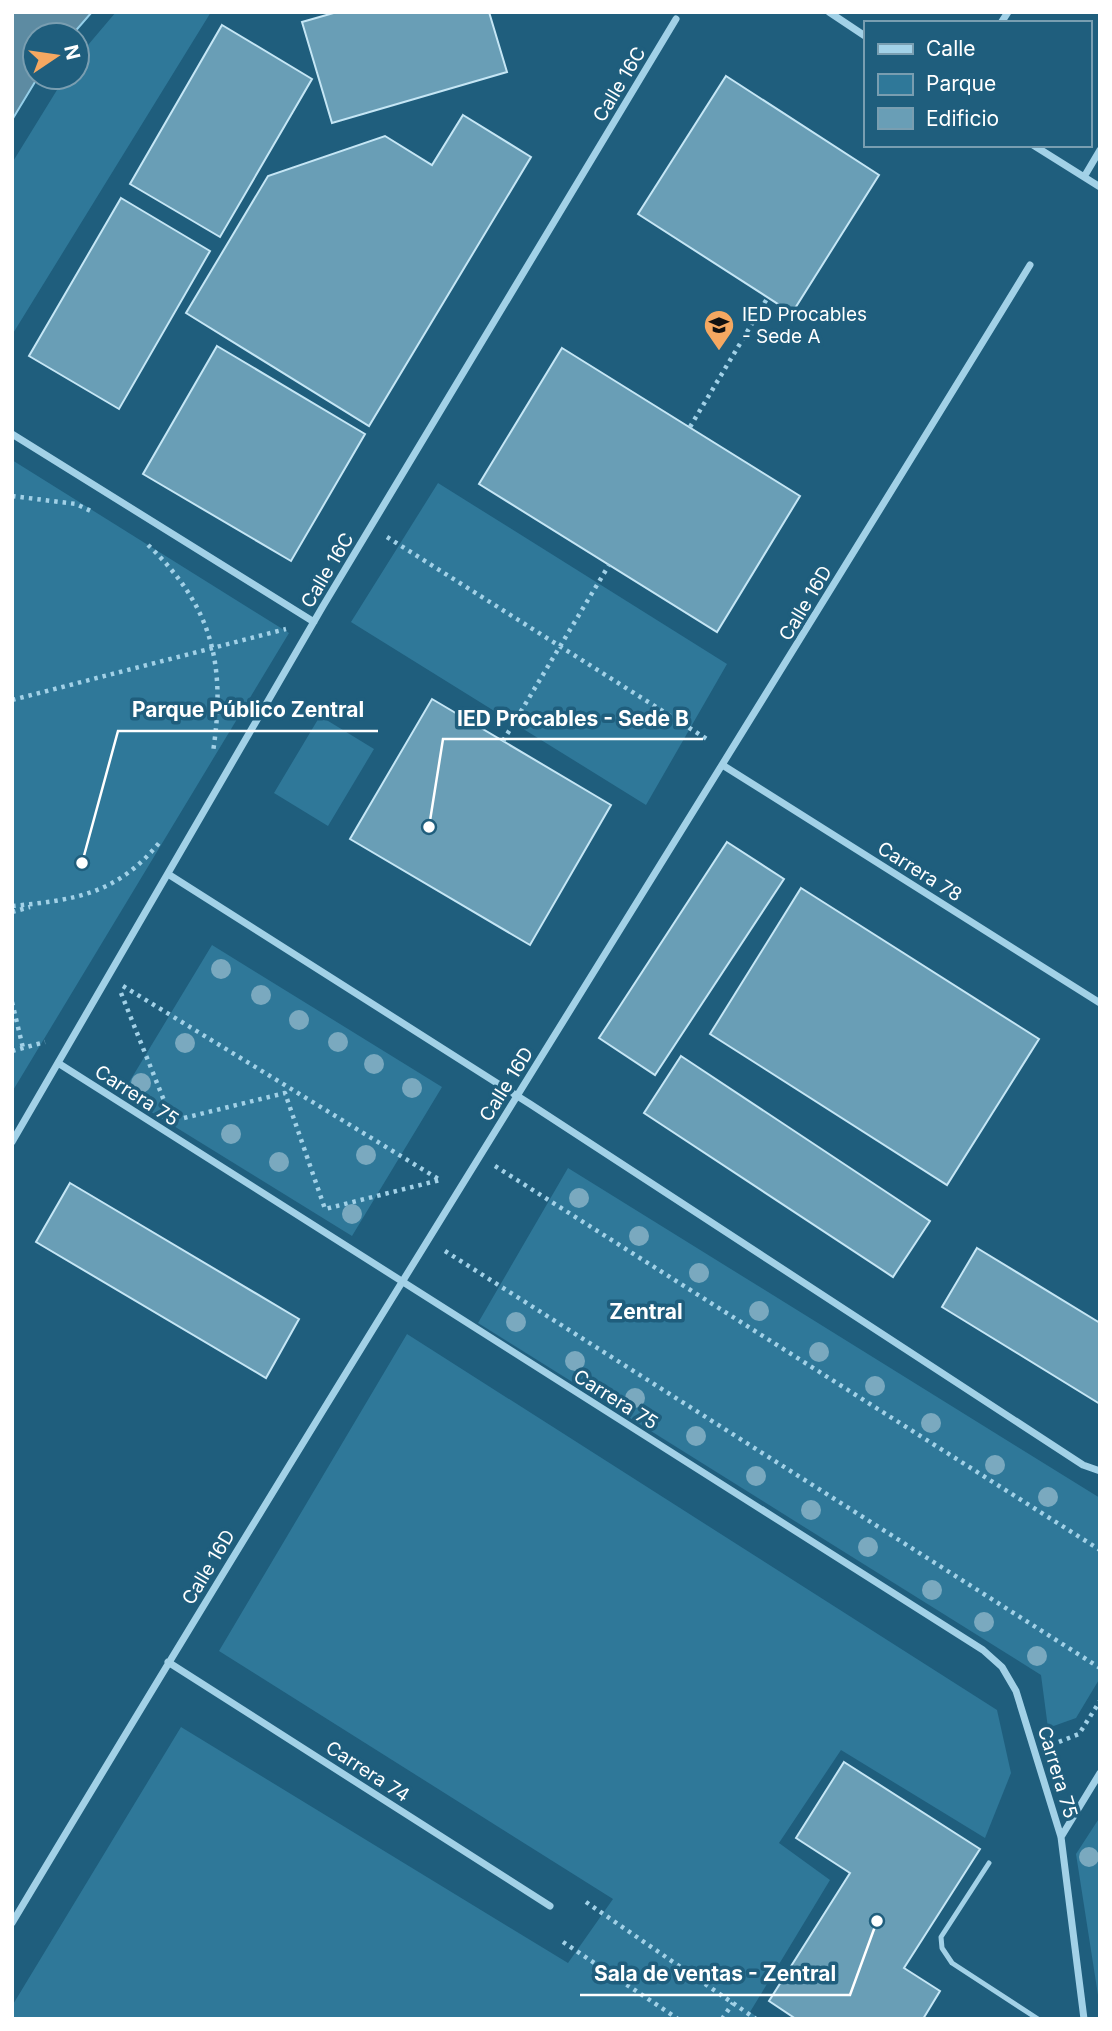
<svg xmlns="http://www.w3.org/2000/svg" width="1112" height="2031" font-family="Inter,sans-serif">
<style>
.green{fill:#2f7899}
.water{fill:#5d8ba2;stroke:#95cfe9;stroke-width:2}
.building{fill:#699eb6;stroke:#c5e6f5;stroke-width:2}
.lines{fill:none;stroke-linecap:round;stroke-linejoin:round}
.path{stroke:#a2d1e7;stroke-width:4.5;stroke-dasharray:3.5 5;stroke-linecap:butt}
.service{stroke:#a2d1e7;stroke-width:5}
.minor{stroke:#a2d1e7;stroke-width:7}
.tree{fill:#7aa9bf}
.labels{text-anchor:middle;stroke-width:7;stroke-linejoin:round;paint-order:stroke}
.street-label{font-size:19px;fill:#fff;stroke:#1f5e7d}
.poi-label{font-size:19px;fill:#fff;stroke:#1f5e7d;text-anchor:start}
.neighbourhood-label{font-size:21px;font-weight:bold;fill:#fff;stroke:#1f5e7d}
.leader{fill:none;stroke:#fff;stroke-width:2.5}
.callout-dot{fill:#fff;stroke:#1f5e7d;stroke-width:2.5}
.callout-label{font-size:21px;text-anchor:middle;font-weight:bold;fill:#fff;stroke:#1f5e7d;stroke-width:7;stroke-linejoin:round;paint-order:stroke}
</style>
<rect width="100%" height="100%" fill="#1f5e7d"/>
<path class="green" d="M116,12h95l-199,323v-172l53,-86h12v-19z
M12,460l277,173 -277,459z
M438,483l289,181 -81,141 -295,-183z
M320,716l54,33 -46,77 -54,-33z
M212,945l230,142 -90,149 -230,-142z
M568,1168l532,330v180l-24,40 -28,10 -7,-53 -563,-352z
M407,1334l590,376 14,63 -26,65 -144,-88 -62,93 51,37 -80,132 10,7h-748v-13l169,-279 387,236 45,-64 -394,-248z
M1100,1817v191l-24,-154z"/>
<path class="water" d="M12,12h80l-20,23h-37v42h3l-26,43z"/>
<path class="building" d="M337,12h152l18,60 -175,51 -30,-101z
M222,25l90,54 -92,158 -90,-53z
M726,76l153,99 -87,138 -154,-99z
M463,115l68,42 -162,269 -183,-113 82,-137 117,-40 47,29z
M121,198l89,53 -91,158 -90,-53z
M217,346l148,88 -74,127 -148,-87z
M562,348l238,148 -83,136 -238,-148z
M432,699l179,106 -81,140 -180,-106z
M727,842l57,37 -129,196 -56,-37z
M801,888l238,151 -92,146 -237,-151z
M681,1056l249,165 -37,56 -249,-164z
M70,1183l229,136 -33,59 -230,-136z
M977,1248l123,75v81l-158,-97z
M844,1762l136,87 -76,119 36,23 -17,28h-127l-27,-18 81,-128 -54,-35z"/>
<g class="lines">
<path class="path" d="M690,427l78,-130
M12,496l64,8 17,8
M387,537l323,204
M148,545c65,62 78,120 65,207
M12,700l274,-71
M503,741l106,-176
M12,906c63,-6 105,-12 147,-63
M12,912l18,-5
M123,986l317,194
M121,993l46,115
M12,1002l11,46
M12,1051l33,-9
M184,1118l101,-25 40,116 115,-29
M495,1166l605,384
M445,1251l655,417
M1051,1745l28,-11 21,-33
M586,1902l170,117
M563,1942l115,77
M722,2019l11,-16"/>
<path class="service" d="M989,1863l-48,74 1,11 10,15 86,56"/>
<path class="minor" d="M829,12l36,24
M1001,23l7,-11
M1033,145l67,42
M1084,177l16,-27
M12,434l302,188
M724,766l376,237
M168,874l362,230 553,361 17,6
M58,1063l925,587 19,17 14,24 45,146 23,182
M12,1142l311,-536 353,-587
M168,1662l382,244
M1061,1837l39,-64
M12,1923c333,-557 680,-1105 1018,-1658"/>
</g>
<g class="tree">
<circle cx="221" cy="969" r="10"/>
<circle cx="261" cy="995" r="10"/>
<circle cx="299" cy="1020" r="10"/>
<circle cx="338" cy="1042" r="10"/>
<circle cx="185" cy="1043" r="10"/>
<circle cx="374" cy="1064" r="10"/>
<circle cx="141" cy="1083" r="10"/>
<circle cx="412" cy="1088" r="10"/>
<circle cx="231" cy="1134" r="10"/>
<circle cx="366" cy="1155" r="10"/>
<circle cx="279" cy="1162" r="10"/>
<circle cx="579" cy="1198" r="10"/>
<circle cx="352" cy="1214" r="10"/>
<circle cx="639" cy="1236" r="10"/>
<circle cx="699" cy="1273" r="10"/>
<circle cx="759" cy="1311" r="10"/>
<circle cx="516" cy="1322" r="10"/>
<circle cx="819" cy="1352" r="10"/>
<circle cx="575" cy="1361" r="10"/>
<circle cx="875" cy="1386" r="10"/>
<circle cx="635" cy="1398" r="10"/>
<circle cx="931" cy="1423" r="10"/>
<circle cx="696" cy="1436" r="10"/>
<circle cx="995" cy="1465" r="10"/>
<circle cx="756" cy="1476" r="10"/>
<circle cx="1048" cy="1497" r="10"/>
<circle cx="811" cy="1510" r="10"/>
<circle cx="868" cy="1547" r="10"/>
<circle cx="932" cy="1590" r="10"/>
<circle cx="984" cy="1622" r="10"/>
<circle cx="1037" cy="1656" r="10"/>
<circle cx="1089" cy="1857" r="10"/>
</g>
<defs>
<g id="school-pin" transform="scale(1.575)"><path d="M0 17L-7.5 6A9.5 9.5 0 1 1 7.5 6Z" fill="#f5a861" stroke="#1f5e7d"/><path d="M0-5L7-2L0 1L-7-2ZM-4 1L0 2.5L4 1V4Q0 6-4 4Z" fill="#111"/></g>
</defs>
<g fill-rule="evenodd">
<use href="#school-pin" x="719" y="325"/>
</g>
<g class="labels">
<g class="street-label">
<text transform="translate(619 84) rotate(-59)" y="7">Calle 16C</text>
<text transform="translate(327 570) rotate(-59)" y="7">Calle 16C</text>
<text transform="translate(805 603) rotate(-59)" y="7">Calle 16D</text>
<text transform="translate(920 871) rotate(32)" y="7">Carrera 78</text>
<text transform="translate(506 1084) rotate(-58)" y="7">Calle 16D</text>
<text transform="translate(137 1095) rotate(33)" y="7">Carrera 75</text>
<text transform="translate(616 1399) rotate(32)" y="7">Carrera 75</text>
<text transform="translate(208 1567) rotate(-59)" y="7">Calle 16D</text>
<text transform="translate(368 1771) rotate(33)" y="7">Carrera 74</text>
<text transform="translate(1058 1772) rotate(73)" y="7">Carrera 75</text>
</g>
<g class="poi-label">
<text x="742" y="321">IED Procables<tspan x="742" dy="22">- Sede A</tspan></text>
</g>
<g class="neighbourhood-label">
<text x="646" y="1319">Zentral</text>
</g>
</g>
<path class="leader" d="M82 863L118 731H378M429 827L443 739H703M877 1921L850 1995H580"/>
<g class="callout-dot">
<circle cx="82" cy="863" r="7"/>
<circle cx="429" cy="827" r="7"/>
<circle cx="877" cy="1921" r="7"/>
</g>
<g class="callout-label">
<text x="248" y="717">Parque Público Zentral</text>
<text x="573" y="726">IED Procables - Sede B</text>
<text x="715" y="1981">Sala de ventas - Zentral</text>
</g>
<rect width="1112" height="2031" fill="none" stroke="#ffffff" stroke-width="28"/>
<rect x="864" y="21" width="228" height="126" fill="#1f5e7d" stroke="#799eb1" stroke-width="2"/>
<rect x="878" y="44" width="35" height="10" fill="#a2d1e7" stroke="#799eb1" stroke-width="2"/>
<text x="926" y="56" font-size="21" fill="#ffffff">Calle</text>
<rect x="878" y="74" width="35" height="21" fill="#2f7899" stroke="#799eb1" stroke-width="2"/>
<text x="926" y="91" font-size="21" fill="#ffffff">Parque</text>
<rect x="878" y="108" width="35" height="21" fill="#699eb6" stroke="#799eb1" stroke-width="2"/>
<text x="926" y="126" font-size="21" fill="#ffffff">Edificio</text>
<g transform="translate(56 56) rotate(77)"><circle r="33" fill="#1f5e7d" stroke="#799eb1" stroke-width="2"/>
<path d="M0-5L12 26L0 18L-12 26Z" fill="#f5a861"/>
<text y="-10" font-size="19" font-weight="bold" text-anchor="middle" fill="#ffffff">N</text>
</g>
</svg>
